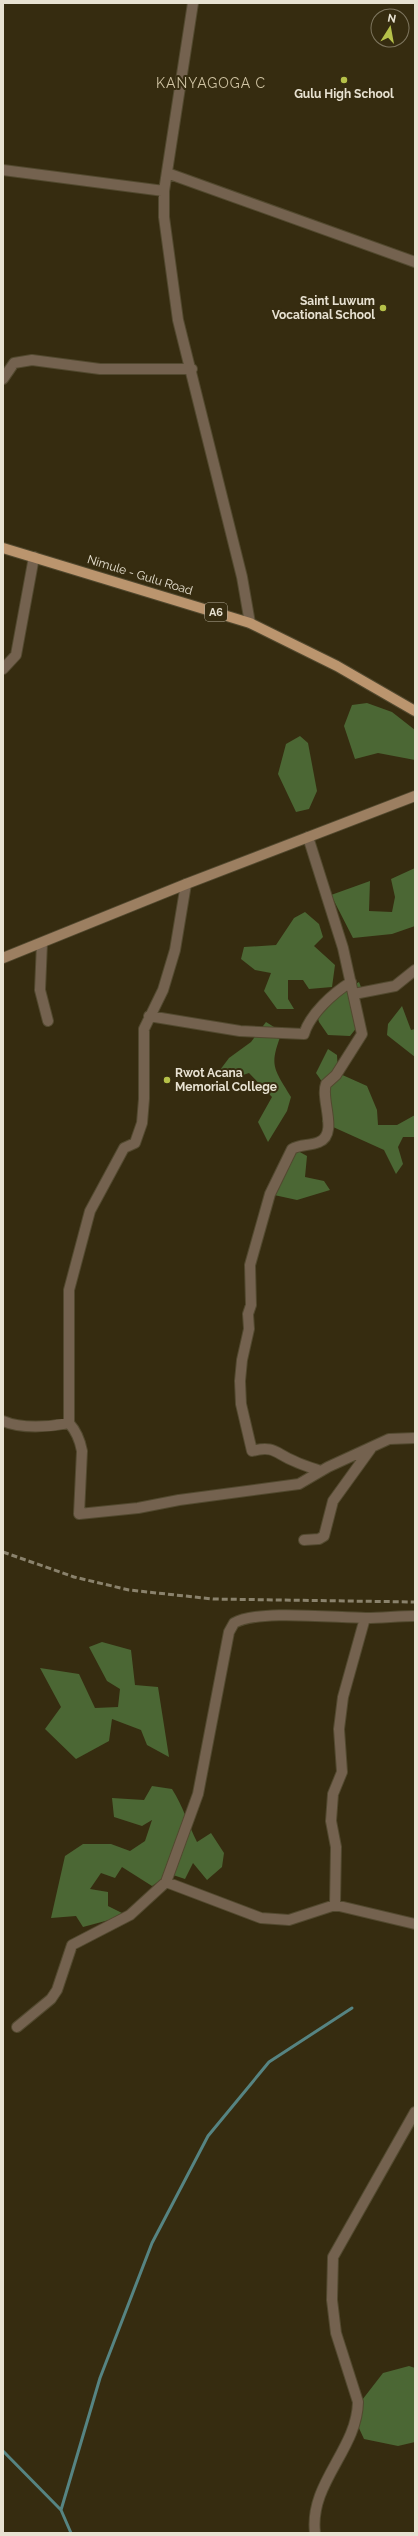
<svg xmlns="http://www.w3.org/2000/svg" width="418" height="2536" font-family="Raleway,sans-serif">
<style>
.forest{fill:#4b6734}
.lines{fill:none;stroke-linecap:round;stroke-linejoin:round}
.stream{stroke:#568482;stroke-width:3}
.minor-casing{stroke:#52492f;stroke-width:12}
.secondary-casing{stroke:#52492f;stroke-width:12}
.primary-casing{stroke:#52492f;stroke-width:12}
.minor{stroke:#74624f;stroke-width:10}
.secondary{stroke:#9c7f61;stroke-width:10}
.primary{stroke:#bb956e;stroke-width:10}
.rail{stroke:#8a826c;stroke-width:3;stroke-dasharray:6 3;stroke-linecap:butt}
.poi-dot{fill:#b6c149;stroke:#362c10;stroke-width:1.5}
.labels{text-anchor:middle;stroke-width:4;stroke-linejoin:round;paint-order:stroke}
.shield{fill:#362c10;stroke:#b3ab98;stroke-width:1}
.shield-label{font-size:11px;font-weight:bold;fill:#e8e2d2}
.poi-label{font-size:12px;font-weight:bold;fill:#e8e2d2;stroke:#362c10}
.street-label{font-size:12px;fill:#e8e2d2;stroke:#362c10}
.quarter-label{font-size:14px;letter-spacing:1px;fill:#d0c4a4;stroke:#362c10}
</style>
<rect width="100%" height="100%" fill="#362c10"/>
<path class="forest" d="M367,703l25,9 23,18v30l-37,-7 -23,6 -11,-33 8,-21z
M300,736l8,7 9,48 -8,18 -13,3 -18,-38 8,-30z
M415,868v58l-23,8 -39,4 -22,-43 39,-14 -1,30 23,1 3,-15 -4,-18z
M305,912l14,12 4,13 -9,9 21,19 -3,22 -23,2 -6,-9h-15v19l6,10h-17l-13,-18 7,-18 -16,-3 -14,-11 3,-12 32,-2 18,-27z
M359,982l4,10 -10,13 5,21 -8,10 -22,-1 -9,-13 -3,-10 24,-20z
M402,1006l9,24 4,-1v28l-28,-22 1,-11z
M266,1022l16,10c-13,34 -9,35 9,65l-4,14 -19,31 -10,-20 14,-25 -23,-24 -18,6 -14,-5 12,-16 22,-16z
M328,1049l9,6 1,18 29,13 10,24 1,15h19l18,-10v22h-12l-5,10 5,17 -7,10 -12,-24 -62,-28c3,-21 8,-31 -6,-49z
M298,1151l9,5 -2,21 19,4 6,9 -33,10 -23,-5 11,-31z
M102,1642l29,8 4,35 23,2 11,70 -22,-12 -6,-15 -29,-11 -3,22 -33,18 -31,-30 16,-22 -21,-39 39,6 16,34 23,-1 2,-18 -13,-8 -18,-34z
M152,1786l20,3c11,17 16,35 25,53l14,-9 13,20 -2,14 -15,13 -14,-17 -8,16 -15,-5 -18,12 -30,-19 -7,11 -14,-5 -11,16 18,3v14l14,7 -13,7 -26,7 -7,-11 -25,2 14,-62 18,-12h28l19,7 15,-10 7,-21 -10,6 -28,-9 -2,-19 32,2z
M409,2366l6,2v74l-17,4 -34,-7 -12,-26 31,-40z"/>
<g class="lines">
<path class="stream" d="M3,2451l58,59 10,23
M61,2510l39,-132 52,-135 56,-107 61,-74 83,-54"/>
<g class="minor-casing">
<path id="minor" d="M193,3l-29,188v26l14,103 64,257 8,46
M3,170l161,21
M167,173l248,89
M3,379l11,-16 18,-3 68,9h92
M3,669l13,-14 18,-98
M308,837l35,111 19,86 -26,41 -10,9c-6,15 13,50 -7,58 -9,4 -19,2 -27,7l-22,45 -20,71 1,40 -3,9 1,15 -7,31 -2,21 1,23 11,47c23,-6 24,3 42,10 8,4 18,7 27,10
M42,943l-2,47 8,31
M354,994l41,-8 20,-16
M149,1016l91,15 64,3c6,-20 29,-41 47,-52
M3,1421c18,8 47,6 66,2 8,9 11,17 13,28l-3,63 59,-6 41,-8 120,-16 29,-17 61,-28 26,-1
M69,1423v-133l21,-79 34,-63 11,-5 7,-20 2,-24v-70l19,-39 12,-40 11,-66
M304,1540l15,-1 5,-3 9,-35 39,-54
M415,1616c-16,0 -33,2 -49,2 -30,0 -108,-9 -132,5l-5,9 -31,162 -32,88 95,36 28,2 46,-15 80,19
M335,1905l1,-58 -5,-26 2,-27 9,-22 -3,-43 4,-32 22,-79
M17,2027l34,-28 6,-9 15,-45 58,-30 36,-33
M315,2533c-6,-50 42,-83 43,-131l-22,-69 -4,-33 1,-43 82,-145"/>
</g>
<g class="secondary-casing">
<path id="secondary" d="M3,958l183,-74 229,-88"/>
</g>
<g class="primary-casing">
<path id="primary" d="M3,548l247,75 87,43 78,45"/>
</g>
<use href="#minor" class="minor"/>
<use href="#secondary" class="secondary"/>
<use href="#primary" class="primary"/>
<path class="rail" d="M3,1552l71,25 55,13 84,9 202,3"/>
</g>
<g class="poi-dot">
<circle cx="344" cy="80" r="4"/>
<circle cx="383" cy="308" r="4"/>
<circle cx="167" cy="1080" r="4"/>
</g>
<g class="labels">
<rect class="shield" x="205" y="603" width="22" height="18" rx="3"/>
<g class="shield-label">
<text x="216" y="616">A6</text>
</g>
<g class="poi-label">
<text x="344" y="98">Gulu High School</text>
<text x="375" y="305" text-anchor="end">Saint Luwum<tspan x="375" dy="14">Vocational School</tspan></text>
<text x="175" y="1077" text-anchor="start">Rwot Acana<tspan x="175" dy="14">Memorial College</tspan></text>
</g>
<g class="street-label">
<text transform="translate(140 575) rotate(17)" y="4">Nimule - Gulu Road</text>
</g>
<g class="quarter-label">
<text x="211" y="88">KANYAGOGA C</text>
</g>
</g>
<rect width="418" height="2536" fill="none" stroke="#e8e2d2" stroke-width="8"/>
<g transform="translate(390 28) rotate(11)"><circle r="19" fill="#362c10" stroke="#7d755e"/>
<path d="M0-3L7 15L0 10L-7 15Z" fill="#b6c149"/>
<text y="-6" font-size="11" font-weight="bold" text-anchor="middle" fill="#e8e2d2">N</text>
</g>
</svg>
